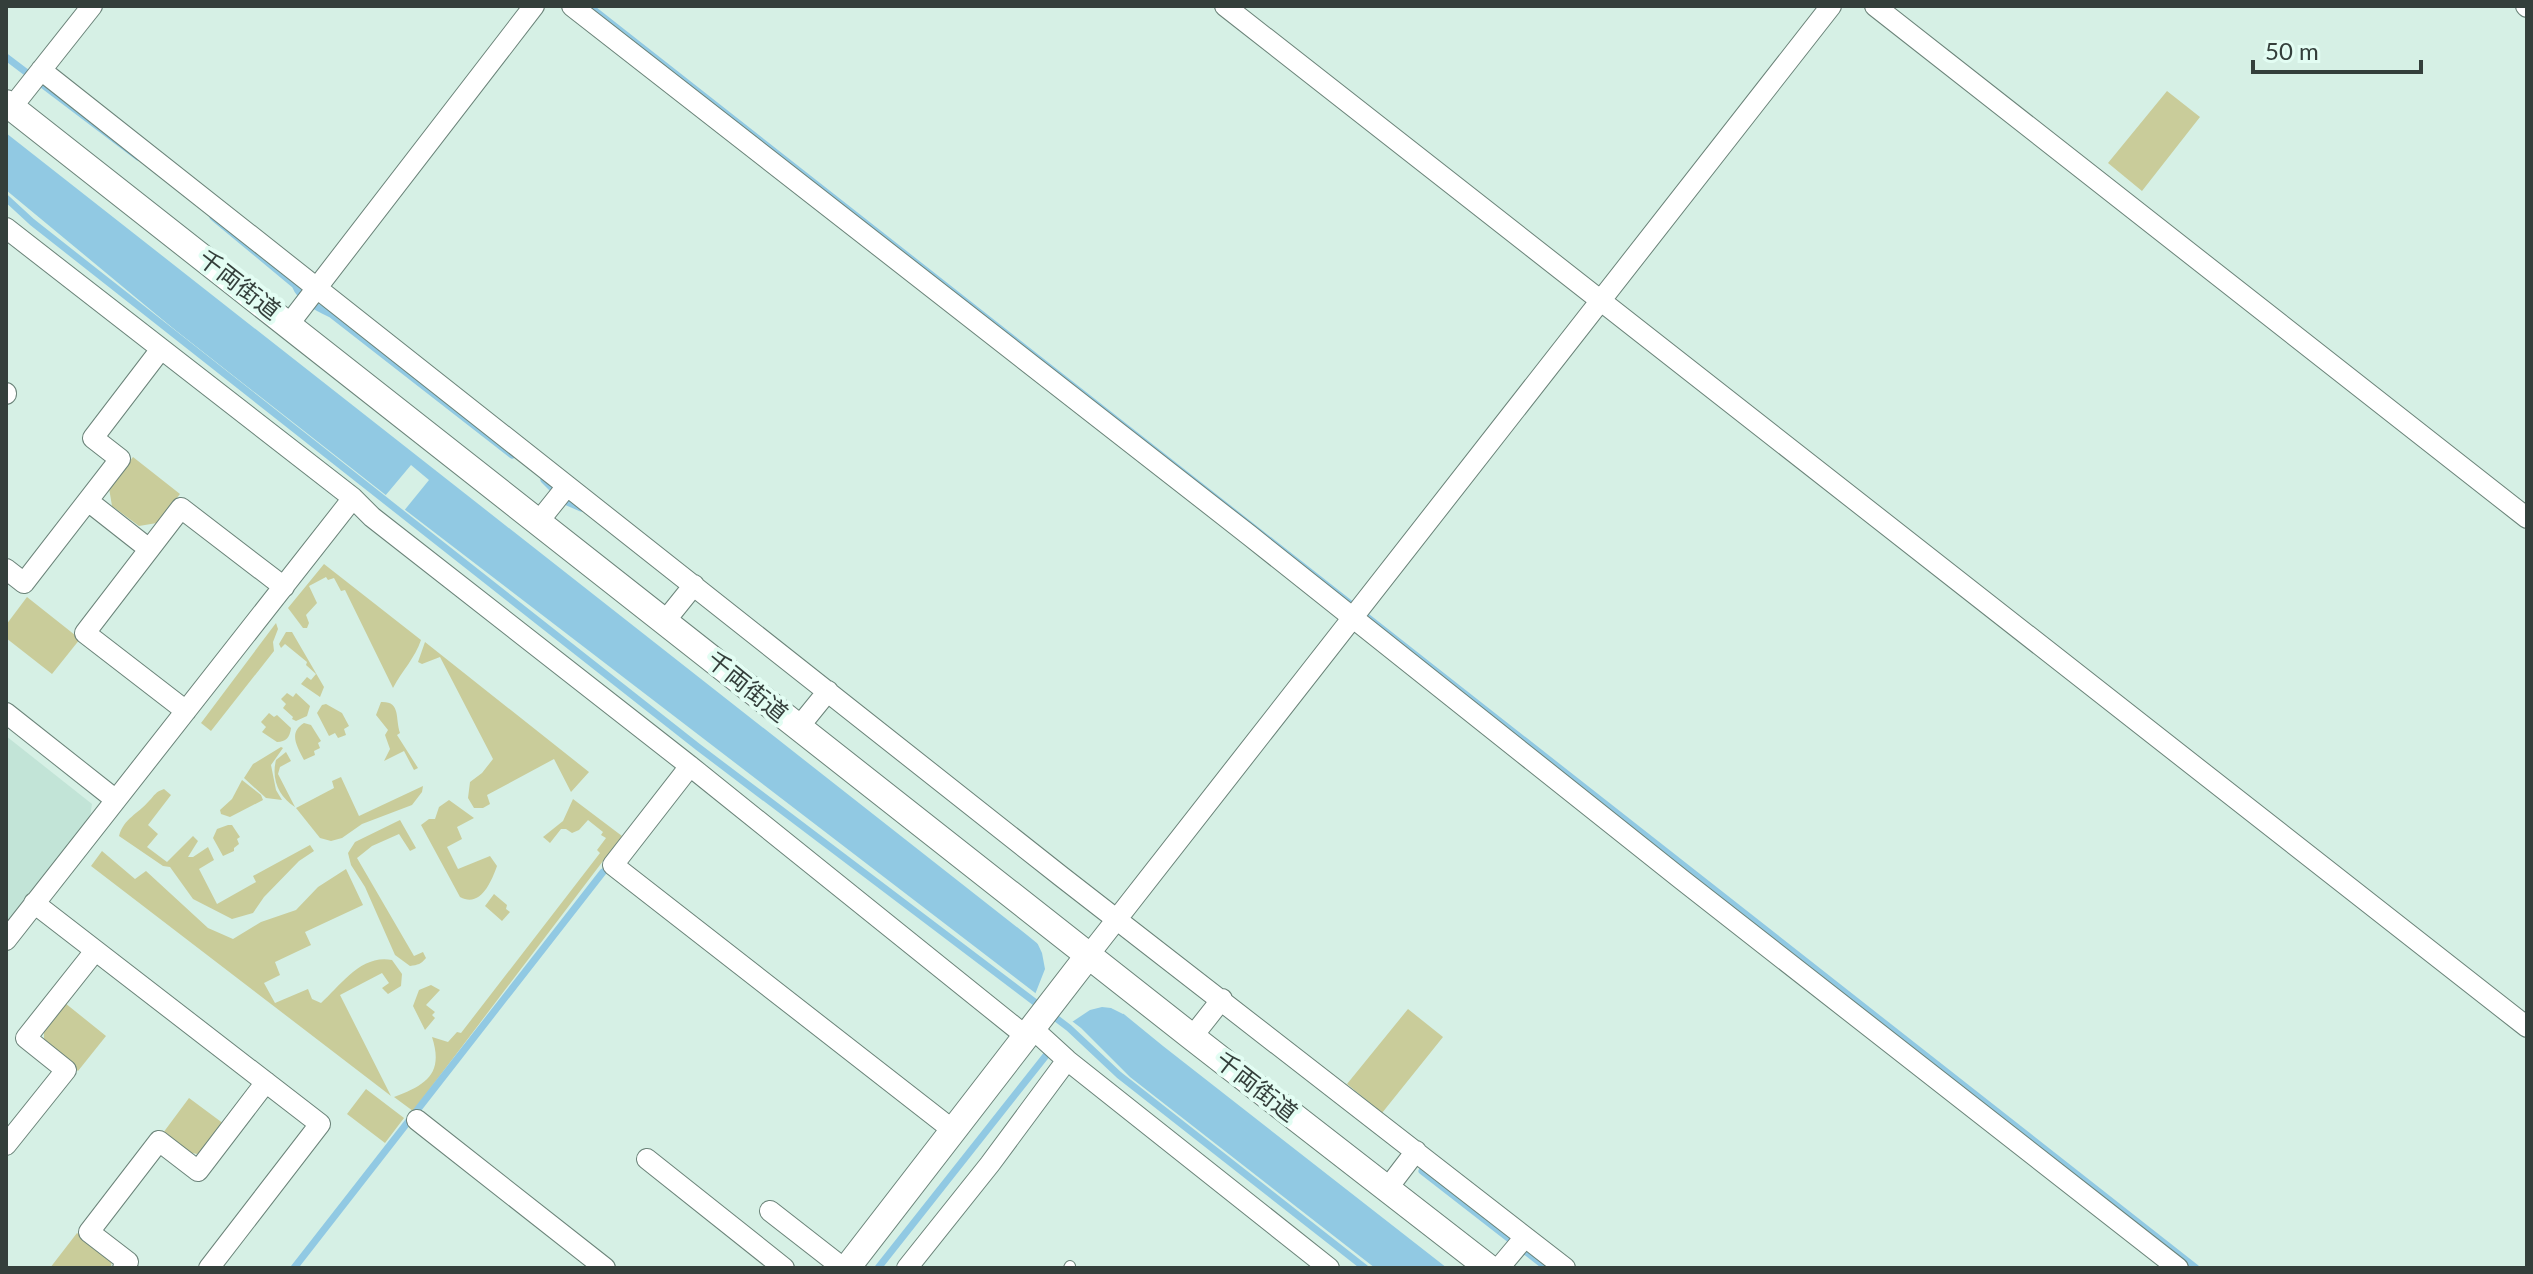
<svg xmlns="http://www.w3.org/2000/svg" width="2533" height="1274" font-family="Lato,'Noto Sans JP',sans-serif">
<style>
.built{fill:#c2e4d7}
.green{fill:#c9cc9a}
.water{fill:#91c9e3}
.pier{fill:#d6f0e5}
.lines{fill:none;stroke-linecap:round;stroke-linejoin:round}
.stream{stroke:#91c9e3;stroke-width:7}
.service-casing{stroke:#6b8379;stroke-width:12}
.minor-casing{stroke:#6b8379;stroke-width:22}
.tertiary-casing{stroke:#6b8379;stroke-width:28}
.service{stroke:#fff;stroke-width:10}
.minor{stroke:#fff;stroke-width:20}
.tertiary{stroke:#fff;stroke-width:26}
.labels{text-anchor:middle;stroke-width:8;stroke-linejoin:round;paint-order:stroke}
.street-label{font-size:24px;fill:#343f3b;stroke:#e3fdf3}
</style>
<rect width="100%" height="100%" fill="#d6f0e5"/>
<path class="built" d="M6,736l86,68 -2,13 -84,109z"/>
<path class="green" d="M2167,91l33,26 -58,74 -34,-28z
M133,457l47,37 -23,29 -18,3 -27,-20 -3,-18z
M324,564l97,76c-6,18 -19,31 -28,48l-48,-98 -4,1 -7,-13 -6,2 -2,-3 -17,9 8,17 -11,12 3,8 -2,5h-4l-15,-20z
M27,597l53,42 -28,35 -46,-36v-13z
M276,623l2,6 -5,13 1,9 -63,80 -10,-8z
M286,632h6l32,55 -4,10 -19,-13 6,-7 4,3 5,-6 -10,-9 1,-3 -22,-18 -4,4 -2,-4z
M425,642l164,130 -18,20 -17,-33 -67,36 3,9 -7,4h-9l-6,-10 2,-16 12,-9 11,-14 -53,-102 -18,7 -4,-2z
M287,693l6,4 3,-4 14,13 -3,10 -11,5 -4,-2 1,-2 -10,-9 3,-4 -5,-5z
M381,702c20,-1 14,16 19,31l-3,2 21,33 -4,2 -10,-19 -20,10 6,-12 -5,-14 3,-5 -12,-15z
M326,704l16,9 7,13 -5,3 2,6 -8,3 -3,-5 -6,3 -12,-23 5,-8z
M269,713l5,4 3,-2 14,13c-1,9 -5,14 -14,14l-15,-10 4,-5 -5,-5z
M304,723l7,2 10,16 -3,2 2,5 -6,3 1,4 -11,5c-7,-14 -16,-27 0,-37z
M281,747l2,1 -12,17 5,25 6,10 -16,-2 -22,-20 9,-14z
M286,752l5,9 -11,6 -2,7 17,33c-16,-10 -24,-28 -19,-47z
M341,777l18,39 64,-30 -1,6 -10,13 -50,19 -20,14 -11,3 -11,-3 -24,-30 38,-20 -2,-7z
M242,780l19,15 2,5 -33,17 -9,-3 -1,-4 12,-11z
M164,789l7,6 -23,30 10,9 -11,13 20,15 26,-26 5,5 -10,16h5l15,-10 6,13 -15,9 18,35 39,-22 -3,-6 57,-31 4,6 -15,10 -35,36 -11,16 -21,6 -39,-20 -23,-32 -7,-1 -44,-30c5,-18 19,-22 30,-35 6,-6 6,-9 15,-12z
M573,799l49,37 -209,275 -19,-14c32,-12 50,-23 38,-60l16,5 9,-10 4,1 139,-180 -3,-3 9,-12 -5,-3 2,-3 -15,-12 -9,10 -7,3 -6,-4h-5l-11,14 -7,-6 20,-16z
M449,800l25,18 -17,9 5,12 -15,8 11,22 32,-13 7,10c-6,17 -17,42 -37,31l-39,-72 8,-6h6l4,-12z
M400,820l16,28 -6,3 -11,-17 -27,12 -15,12 57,98 9,-4 3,6c-5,6 -8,7 -16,8l-15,-11 -30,-68 -14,-22 -3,-12 7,-11z
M228,825h4l8,12 -3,2 2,5 -5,4v3l-11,5 -10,-18 4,-9z
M102,851l33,28 11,-8 62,57 25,11 28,-17 35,-12 22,-23 28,-18 17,36 -58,27 6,13 -36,17 5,13 -16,8 11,20 33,-14 4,10 9,4c20,-18 40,-49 71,-43l10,14 -1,12 -13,8 -6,-6 7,-5 -7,-10 -42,22 51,101 -300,-230z
M494,894l13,11 -1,4 4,3 -8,9 -17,-15z
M431,985l9,5 -14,15 9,7 -3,3 3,3 -10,12 -12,-24 6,-16z
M65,1003l41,33 -28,35 -34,-29v-10z
M1408,1009l35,28 -61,76 -35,-29z
M366,1089l38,29 -19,25 -38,-29z
M189,1098l35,26 -19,25 -8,5 -9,-2 -25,-19z
M77,1233l35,26 -1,9h-61z"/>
<path class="water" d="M6,133l1021,802 136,111 284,222h-72l-245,-191 -49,-49 -694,-532 -212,-166 -169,-140z"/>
<path class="pier" d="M36,220l349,276 26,-31 18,15 -26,32 -231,-179 -137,-111z
M1034,936l92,75 -3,3 -12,-6 -9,-1 -12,3 -21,14 -35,-27 11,-28 -3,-16z"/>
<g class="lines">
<path class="stream" d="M589,6l1607,1262
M6,57l132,100
M6,198l26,24 666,525 371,281 50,47 246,193
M213,217l82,68c6,15 23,23 36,29l181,141
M544,480l21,21 16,7
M1422,1171l125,97
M294,1268l309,-396
M878,1268l170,-215"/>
<g class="service-casing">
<path id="service" d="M1069,1268l1,-2"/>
</g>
<g class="minor-casing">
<path id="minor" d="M572,6l677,529 432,344 497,389
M1225,6l1302,1021
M1875,6l652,512
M2526,6l1,1
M41,70l1021,807 503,391
M12,107l80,-101
M6,228l347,270 19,19 318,249 337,271
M289,324l245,-318
M6,393v1
M88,501l61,48
M539,521l28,-35
M6,569l18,14 96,-124 -27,-21 68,-89
M665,621l29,-36
M186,711l-101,-78 96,-125 103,79
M6,713l110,87
M798,728l30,-37
M690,766l-77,99 341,266
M34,903l286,221 -111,144
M6,940l347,-442
M1088,956l743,-950
M1033,1029l34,31 262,208
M1192,1037l30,-38
M417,1120l188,148
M6,1145l60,-75 -40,-32 69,-87
M647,1159l137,109
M1387,1189l29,-38
M770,1211l73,57
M123,1268l5,-6 -39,-30 70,-91 39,30 68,-89
M907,1268l83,-104 77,-104
M1499,1268l26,-31"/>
</g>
<g class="tertiary-casing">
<path id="tertiary" d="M6,103l1186,934 297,231
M847,1268l241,-312"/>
</g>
<use href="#service" class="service"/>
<use href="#minor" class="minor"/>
<use href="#tertiary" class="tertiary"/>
</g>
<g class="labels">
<g class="street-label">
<text transform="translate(239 285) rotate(38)" y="8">千両街道</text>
<text transform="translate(747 687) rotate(39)" y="8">千両街道</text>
<text transform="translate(1256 1087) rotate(38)" y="8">千両街道</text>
</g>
</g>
<rect width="2533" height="1274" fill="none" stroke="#343f3b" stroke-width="16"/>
<path d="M2253 60v12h168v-12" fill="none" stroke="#343f3b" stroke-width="4"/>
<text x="2265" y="60" font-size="24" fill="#343f3b" stroke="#e3fdf3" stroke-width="6" paint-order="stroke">50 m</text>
</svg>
